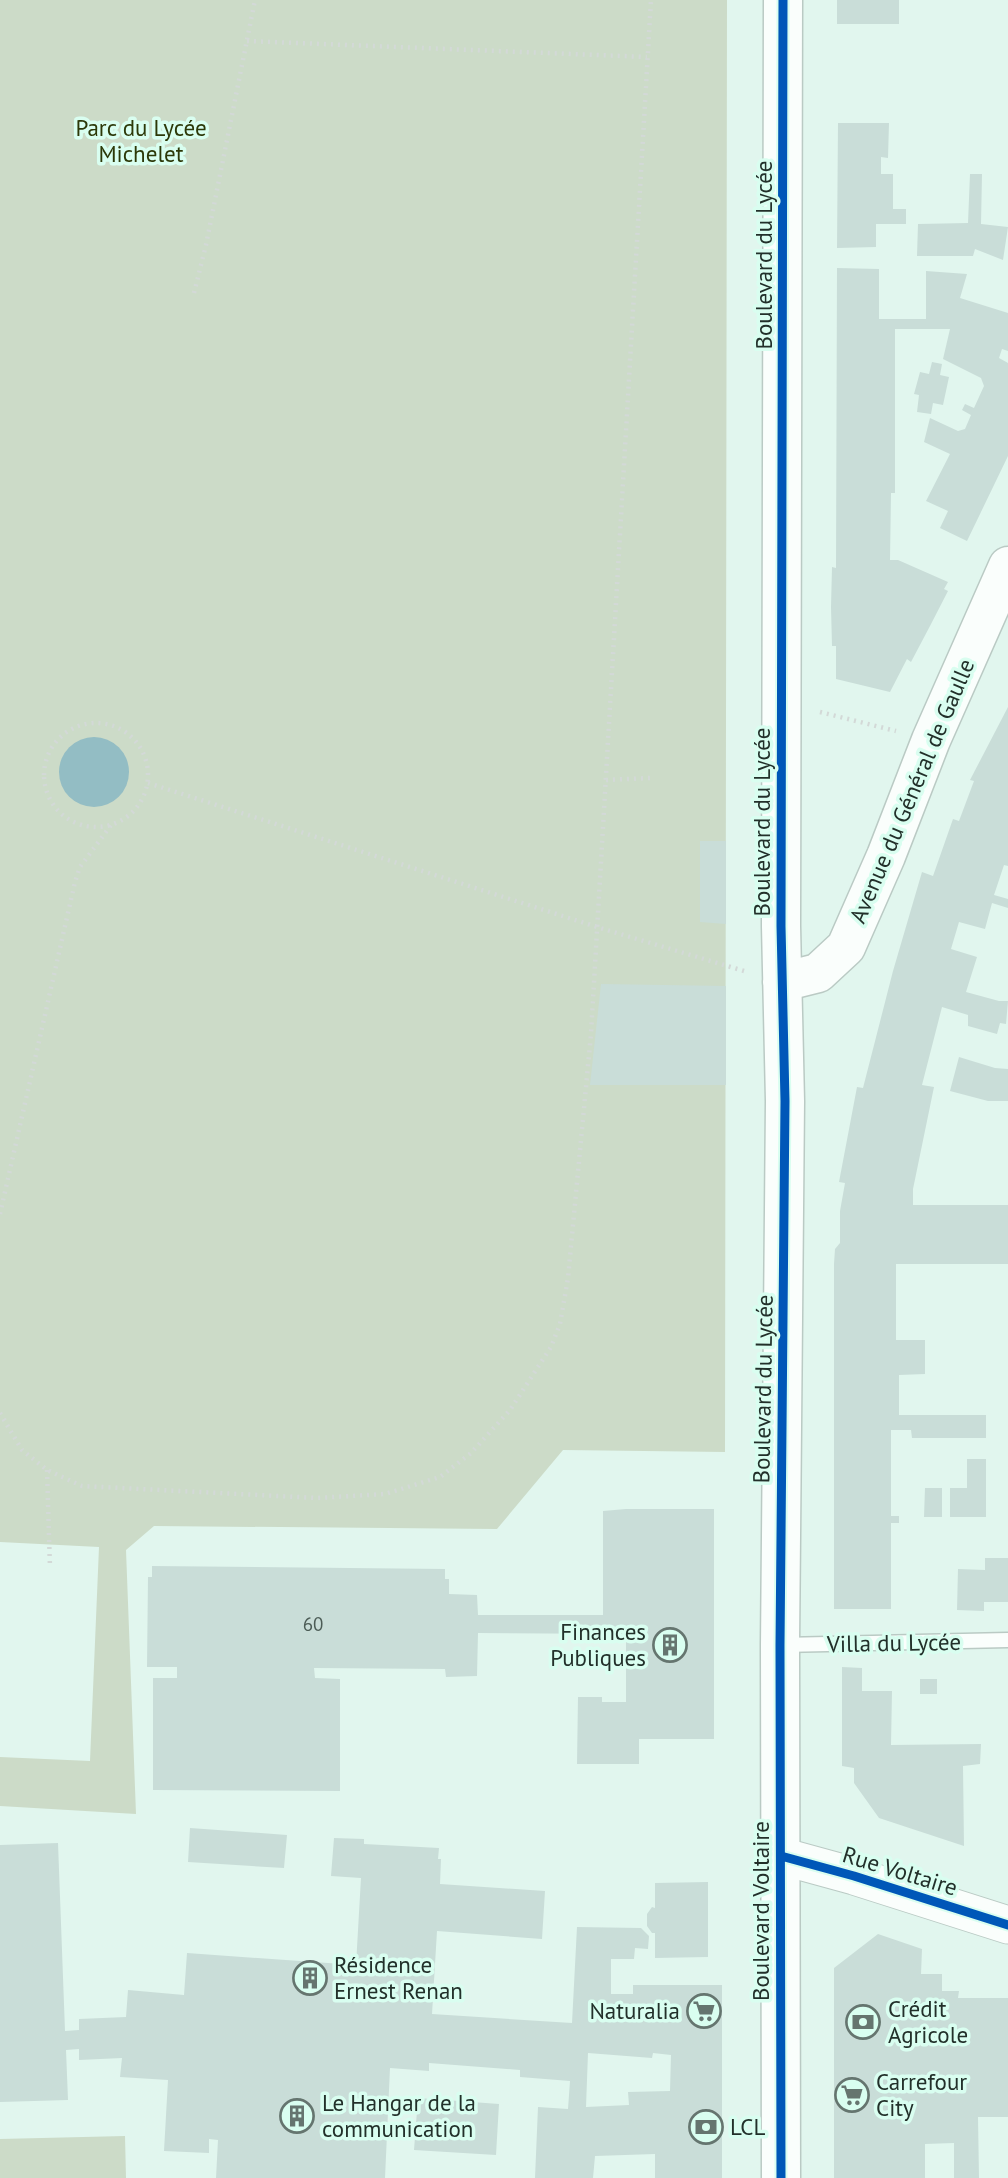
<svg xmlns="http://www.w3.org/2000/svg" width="1008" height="2178" font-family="'PT Sans',sans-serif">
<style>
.green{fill:#ccdbc8}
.water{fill:#93bdc4}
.building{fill:#c9ddd8;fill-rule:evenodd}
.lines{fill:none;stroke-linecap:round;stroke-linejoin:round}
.service-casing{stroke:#bacac4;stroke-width:17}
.tertiary-casing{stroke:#bacac4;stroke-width:39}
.secondary-casing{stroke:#bacac4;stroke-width:41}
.path{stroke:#d3d9d7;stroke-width:4.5;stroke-dasharray:2 5;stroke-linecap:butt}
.service{stroke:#fafefc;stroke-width:14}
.tertiary{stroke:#fafefc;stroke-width:37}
.secondary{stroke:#fafefc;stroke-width:38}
.cycleway-casing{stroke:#d9fef0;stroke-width:13}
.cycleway{stroke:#0057b8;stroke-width:9}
.labels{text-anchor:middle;stroke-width:7;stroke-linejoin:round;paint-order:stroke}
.number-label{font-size:19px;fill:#4c5c56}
.park-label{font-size:23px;fill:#2c3808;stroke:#d9fef0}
.street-label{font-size:23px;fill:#22302a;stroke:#d9fef0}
.poi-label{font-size:23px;fill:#22302a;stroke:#d9fef0;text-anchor:start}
</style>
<rect width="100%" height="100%" fill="#e1f6ee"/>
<path class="green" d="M0,0h727l-2,1452 -162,-2 -66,79 -343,-3 -28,24 10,264 -136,-8v-49l90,4 9,-214 -99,-5z
M125,2136l1,42h-126v-39z"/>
<path class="water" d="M59 772a35 35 0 1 1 70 0a35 35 0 1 1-70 0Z"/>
<path class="building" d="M837,0h62v24h-62z
M838,123h51l-1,35 -7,-1v17h12v35h13v15h-30v23l-39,1z
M970,174h12l-1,50 27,3 -5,33 -28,-11 -2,7h-56l1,-32 50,-1z
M837,268l42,1v50h47v-48l41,3 -7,24 48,15v38l-6,-2 -3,9 9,5v93l-41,85 -27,-13 8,-17 -22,-10 24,-47 -26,-12 6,-24 28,13 7,-2 6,-14 -9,-5 3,-6 9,4 10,-22 -3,-8 -38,-19 7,-30h-55v164h-4l-1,67h8l50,22 -4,7 4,2 -18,35 -19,36 -4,-3 -17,33 -54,-13v-33h-4l-1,-39 1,-40 4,1z
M932,362l10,2 -2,11 9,2 -6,28 -10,-2 -2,11 -14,-2 2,-17 -5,-1 6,-22 9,2z
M1008,707v159l-4,-1 -10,30 14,4v9l-16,-5 -7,26 -26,-7 -8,27 26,8 -11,35 33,9h9l-2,23 -6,-1 -3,11 -29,-8v-11l-26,-8 -20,78 12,2 -21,102v16h95v59h-112v76h29v34l-26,1v40h87v23h-74l-1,-8h-20v86h8v7h-8v86h-57v-345l1,-15 5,-6v-32l5,-28 -6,-1 18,-95 6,1 30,-117 29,-99 11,4 20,-57 6,2 15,-40 -4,-1z
M700,841h26v83l-26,-2z
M601,984l125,2v99h-136z
M959,1057l36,11 13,1v32h-20l-38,-10z
M967,1459h19v58h-36v-29h17z
M925,1488h17v29h-18z
M626,1509h88v230h-75v25h-62l1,-67h24v5h24v-68l-148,-1 -1,43 -31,1 -1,-8 -131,-1 1,10 25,1v112l-187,-1v-112h24v-11h-30l1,-90h4v-11l293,3v10h4v15l28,1 1,20h125v-104z
M985,1558h23v44h-24v9l-27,-1 1,-41 27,1z
M842,1667l20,1v23h30l-1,54 90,-1 -1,20 -17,2 1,80 -85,-28 -25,-35v-15l-12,-2z
M920,1679h17v15h-17z
M190,1828l97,7 -3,33 -96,-6z
M334,1838l30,1v5l75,4 -1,11h3l-1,25 105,7 -3,48 -105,-8 -5,83 140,9 5,-96 64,1 8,8 -1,13 -13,-1 -1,11h-23v35h22v-9h89v193h-67v-24l-60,2 -2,22h-58l3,-71 30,2 2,-28 -50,-4v-7l-91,-7v8l-39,-3 -5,110h-169l2,-38 -9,-1v14l-45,-2 4,-71 -48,-3 2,-19 -43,2v-11l-13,1 2,50 -68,2v-257l58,-2 7,188 14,-1v-11l47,-2 2,-27 56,5 3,-42 169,12 5,-87 -30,-2zM588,2053l64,5 1,-5 18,2 -1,36 -42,1 1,13 -43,2z
M708,1882v75l-53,1v-25h-3l-5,-7v-12l5,-7 3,1v-25z
M878,1934l44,15 -1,25h21v17h17l-1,7h50v119h-30l1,61h-25v-35l-29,1v34h-91v-210z
M418,2098l81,6 -3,51 -82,-5z"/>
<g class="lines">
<g class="service-casing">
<path id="service" d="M782,1645l226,-5"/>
</g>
<g class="tertiary-casing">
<path id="tertiary" d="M781,1856l73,20 154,49"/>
</g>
<g class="secondary-casing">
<path id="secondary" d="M782,982l36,-9 28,-26 40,-91 45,-116 77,-174
M781,2178l-1,-533 5,-544 -4,-175 2,-926"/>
</g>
<path class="path" d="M247,41l400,16
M194,293l12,-48 49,-245
M820,712l76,19
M44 775a52 52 0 1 1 104 0a52 52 0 1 1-104 0Z
M606,780l44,-2
M148,783l449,144 147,44
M0,1214l75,-332 5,-15 31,-42
M0,1413l22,37 25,20 35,16 235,12 68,-4 55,-17 31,-24 39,-43 41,-63 9,-23 8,-46 23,-244 60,-1034
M47,1470l3,98"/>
<use href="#service" class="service"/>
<use href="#tertiary" class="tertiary"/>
<use href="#secondary" class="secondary"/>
<g class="cycleway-casing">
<path id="cycleway" d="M781,1856l73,20 154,49
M781,2178l-1,-533 5,-544 -4,-175 2,-926"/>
</g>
<use href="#cycleway" class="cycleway"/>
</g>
<defs>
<g id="building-ring" transform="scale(1.75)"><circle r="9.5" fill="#d9fef0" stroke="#65756f" stroke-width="1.5"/><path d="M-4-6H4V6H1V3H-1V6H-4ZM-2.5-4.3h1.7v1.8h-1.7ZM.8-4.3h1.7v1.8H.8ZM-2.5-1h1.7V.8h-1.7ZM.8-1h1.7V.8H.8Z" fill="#65756f"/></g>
<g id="supermarket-ring" transform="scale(1.75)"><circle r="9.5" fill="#d9fef0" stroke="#65756f" stroke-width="1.5"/><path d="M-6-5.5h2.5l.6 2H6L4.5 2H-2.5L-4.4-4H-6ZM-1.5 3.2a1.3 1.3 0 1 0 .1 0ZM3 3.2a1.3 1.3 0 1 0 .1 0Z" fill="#65756f"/></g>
<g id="bank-ring" transform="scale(1.75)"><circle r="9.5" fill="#d9fef0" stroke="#65756f" stroke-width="1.5"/><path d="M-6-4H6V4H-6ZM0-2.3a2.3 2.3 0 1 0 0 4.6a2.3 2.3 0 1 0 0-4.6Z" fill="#65756f"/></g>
</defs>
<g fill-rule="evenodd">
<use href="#building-ring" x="670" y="1645"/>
<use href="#building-ring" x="310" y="1978"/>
<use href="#supermarket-ring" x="704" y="2011"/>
<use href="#bank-ring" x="863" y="2022"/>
<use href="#supermarket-ring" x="852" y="2095"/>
<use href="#building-ring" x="297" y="2116"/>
<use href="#bank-ring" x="706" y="2127"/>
</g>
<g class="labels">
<g class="number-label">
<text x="313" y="1631">60</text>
</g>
<g class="park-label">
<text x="141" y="136">Parc du Lycée<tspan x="141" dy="26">Michelet</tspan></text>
</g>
<g class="street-label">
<text transform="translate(764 255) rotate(-90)" y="8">Boulevard du Lycée</text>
<text transform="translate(912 791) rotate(-67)" y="8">Avenue du Général de Gaulle</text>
<text transform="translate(762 822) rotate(-90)" y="8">Boulevard du Lycée</text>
<text transform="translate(763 1389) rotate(-89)" y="8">Boulevard du Lycée</text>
<text transform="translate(894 1643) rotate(-1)" y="8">Villa du Lycée</text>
<text transform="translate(900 1871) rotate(17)" y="8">Rue Voltaire</text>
<text transform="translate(761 1911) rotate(-90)" y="8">Boulevard Voltaire</text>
</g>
<g class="poi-label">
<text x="646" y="1640" text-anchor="end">Finances<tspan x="646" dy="26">Publiques</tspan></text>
<text x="334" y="1973">Résidence<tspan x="334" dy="26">Ernest Renan</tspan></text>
<text x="888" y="2017">Crédit<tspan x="888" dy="26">Agricole</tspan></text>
<text x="680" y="2019" text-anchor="end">Naturalia</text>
<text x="876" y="2090">Carrefour<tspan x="876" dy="26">City</tspan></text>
<text x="322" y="2111">Le Hangar de la<tspan x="322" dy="26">communication</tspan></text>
<text x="730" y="2135">LCL</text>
</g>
</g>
</svg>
